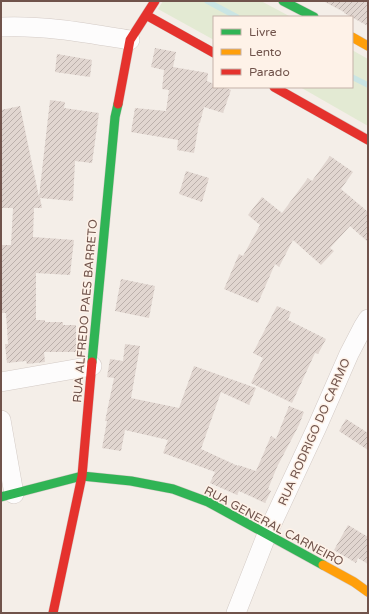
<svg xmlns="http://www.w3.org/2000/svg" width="369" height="614" font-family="'Varela Round',sans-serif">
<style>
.park{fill:#e3ead3}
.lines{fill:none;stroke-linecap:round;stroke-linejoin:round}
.stream{stroke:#cae5e4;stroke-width:5.5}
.building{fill:url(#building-hatch)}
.street-casing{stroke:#d3cac5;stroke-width:20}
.fast-casing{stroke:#d3c9c4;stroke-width:10}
.slow-casing{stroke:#d3c9c4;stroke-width:10}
.jam-casing{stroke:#d3c9c4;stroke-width:10}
.street{stroke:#fdfcfc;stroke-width:19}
.fast{stroke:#30b455;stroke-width:9}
.slow{stroke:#ff9f0a;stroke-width:9}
.jam{stroke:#e5322d;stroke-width:9}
.labels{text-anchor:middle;stroke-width:3;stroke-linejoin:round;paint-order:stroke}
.street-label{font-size:12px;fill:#70534b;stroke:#fef2e8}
</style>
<defs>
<pattern id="building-hatch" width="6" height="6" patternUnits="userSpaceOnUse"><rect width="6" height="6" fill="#e1d6d0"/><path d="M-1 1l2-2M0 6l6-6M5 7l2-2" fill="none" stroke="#bbb0ab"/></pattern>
</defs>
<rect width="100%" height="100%" fill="#f4eee8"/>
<path class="park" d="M163,1h98l30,16h-77v23l-56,-31z
M352,50l16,9v67l-68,-39h52z"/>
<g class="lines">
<path class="stream" d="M207,1l30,16
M352,77l16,8"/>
</g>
<path class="building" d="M323,1h45v25l-24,-13v-1z
M155,48l21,4 -3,15 35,6 -1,8 7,3v3h9l8,3 -8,23 -19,-6 -4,16h-1l-5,30 -17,-3 1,-10 -47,-8 4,-24 31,3 3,-21 -7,-1 2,-19 -13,-3z
M57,54l35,6 -2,17 -35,-5z
M50,100l15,2 -1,6 35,5 -7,50 -17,-2 -2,40 -33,-3 2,10h-8l-1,29 41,3 -4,35 -34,-2v47h9v2h18v3h13v27h-32l1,10 -18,2 -1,-3 -19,2 -2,-19h3l-2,-31h-5v-68h10l2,-37h-12v-98l19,-4 19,91z
M330,156l23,16 -12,17 27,23v30l-18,-16 -20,22 4,3 -13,14 -28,-25 -14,27 -4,-3 -17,39 -34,-14 15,-35 4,2 17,-31 -12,-10 14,-18 20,16 26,-35 4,3z
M186,171l23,7 -7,24 -23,-8z
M121,279l34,7 -6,32 -34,-7z
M277,306l14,6 -3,8 38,19 -8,15 -3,-1 -23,50 -41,-20 12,-25 -10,-5z
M125,344l15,2 -9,52 48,10 15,-42 62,22 -7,17 -28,-13 -20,57 37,17v-1l18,6 15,-35 5,3 13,-33 15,6 -5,13 -22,42 -9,22 3,2 -6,12 -26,-12 -2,4 -27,-12 5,-11 -52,-19 5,-13 -43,-10 -4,21 -19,-3 5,-27h-2l9,-43 -7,-1 3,-18 13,2z
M346,419l22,14v17l-29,-19z
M348,525l20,12v27l-10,-6 -2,5 -22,-13z"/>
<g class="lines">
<g class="street-casing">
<path id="street" d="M1,27c43,-2 86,6 129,13
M1,382l91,-16
M1,420l13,74
M236,613l31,-79 50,-107 32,-73 14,-27 5,-8"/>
</g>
<g class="fast-casing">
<path id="fast" d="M283,1l31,16
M92,362l23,-245 3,-13
M1,497l81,-21 49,5 42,8 35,13 115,63"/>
</g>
<g class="slow-casing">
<path id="slow" d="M352,37l16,9
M323,565l31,17 14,10"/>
</g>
<g class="jam-casing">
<path id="jam" d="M146,15l68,38
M274,87l94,53
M118,104l12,-64 25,-39
M53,613l29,-137 10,-114"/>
</g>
<use href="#street" class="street"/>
<use href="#fast" class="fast"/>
<use href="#slow" class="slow"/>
<use href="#jam" class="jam"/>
</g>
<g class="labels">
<g class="street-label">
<text transform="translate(85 311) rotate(-85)" y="4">RUA ALFREDO PAES BARRETO</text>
<text transform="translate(314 432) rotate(-66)" y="4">RUA RODRIGO DO CARMO</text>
<text transform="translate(274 526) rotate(28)" y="4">RUA GENERAL CARNEIRO</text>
</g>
</g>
<rect width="369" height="614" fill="none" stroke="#70534b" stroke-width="4"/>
<rect x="213" y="16" width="140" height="72" fill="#fef2e8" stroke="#c5b2a9"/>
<rect x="221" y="29" width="20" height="6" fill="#30b455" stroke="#c5b2a9"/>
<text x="249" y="36" font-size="12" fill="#70534b">Livre</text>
<rect x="221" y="49" width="20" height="6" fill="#ff9f0a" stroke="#c5b2a9"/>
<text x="249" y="56" font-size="12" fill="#70534b">Lento</text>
<rect x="221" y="69" width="20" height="6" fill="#e5322d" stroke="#c5b2a9"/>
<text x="249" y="76" font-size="12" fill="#70534b">Parado</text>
</svg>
